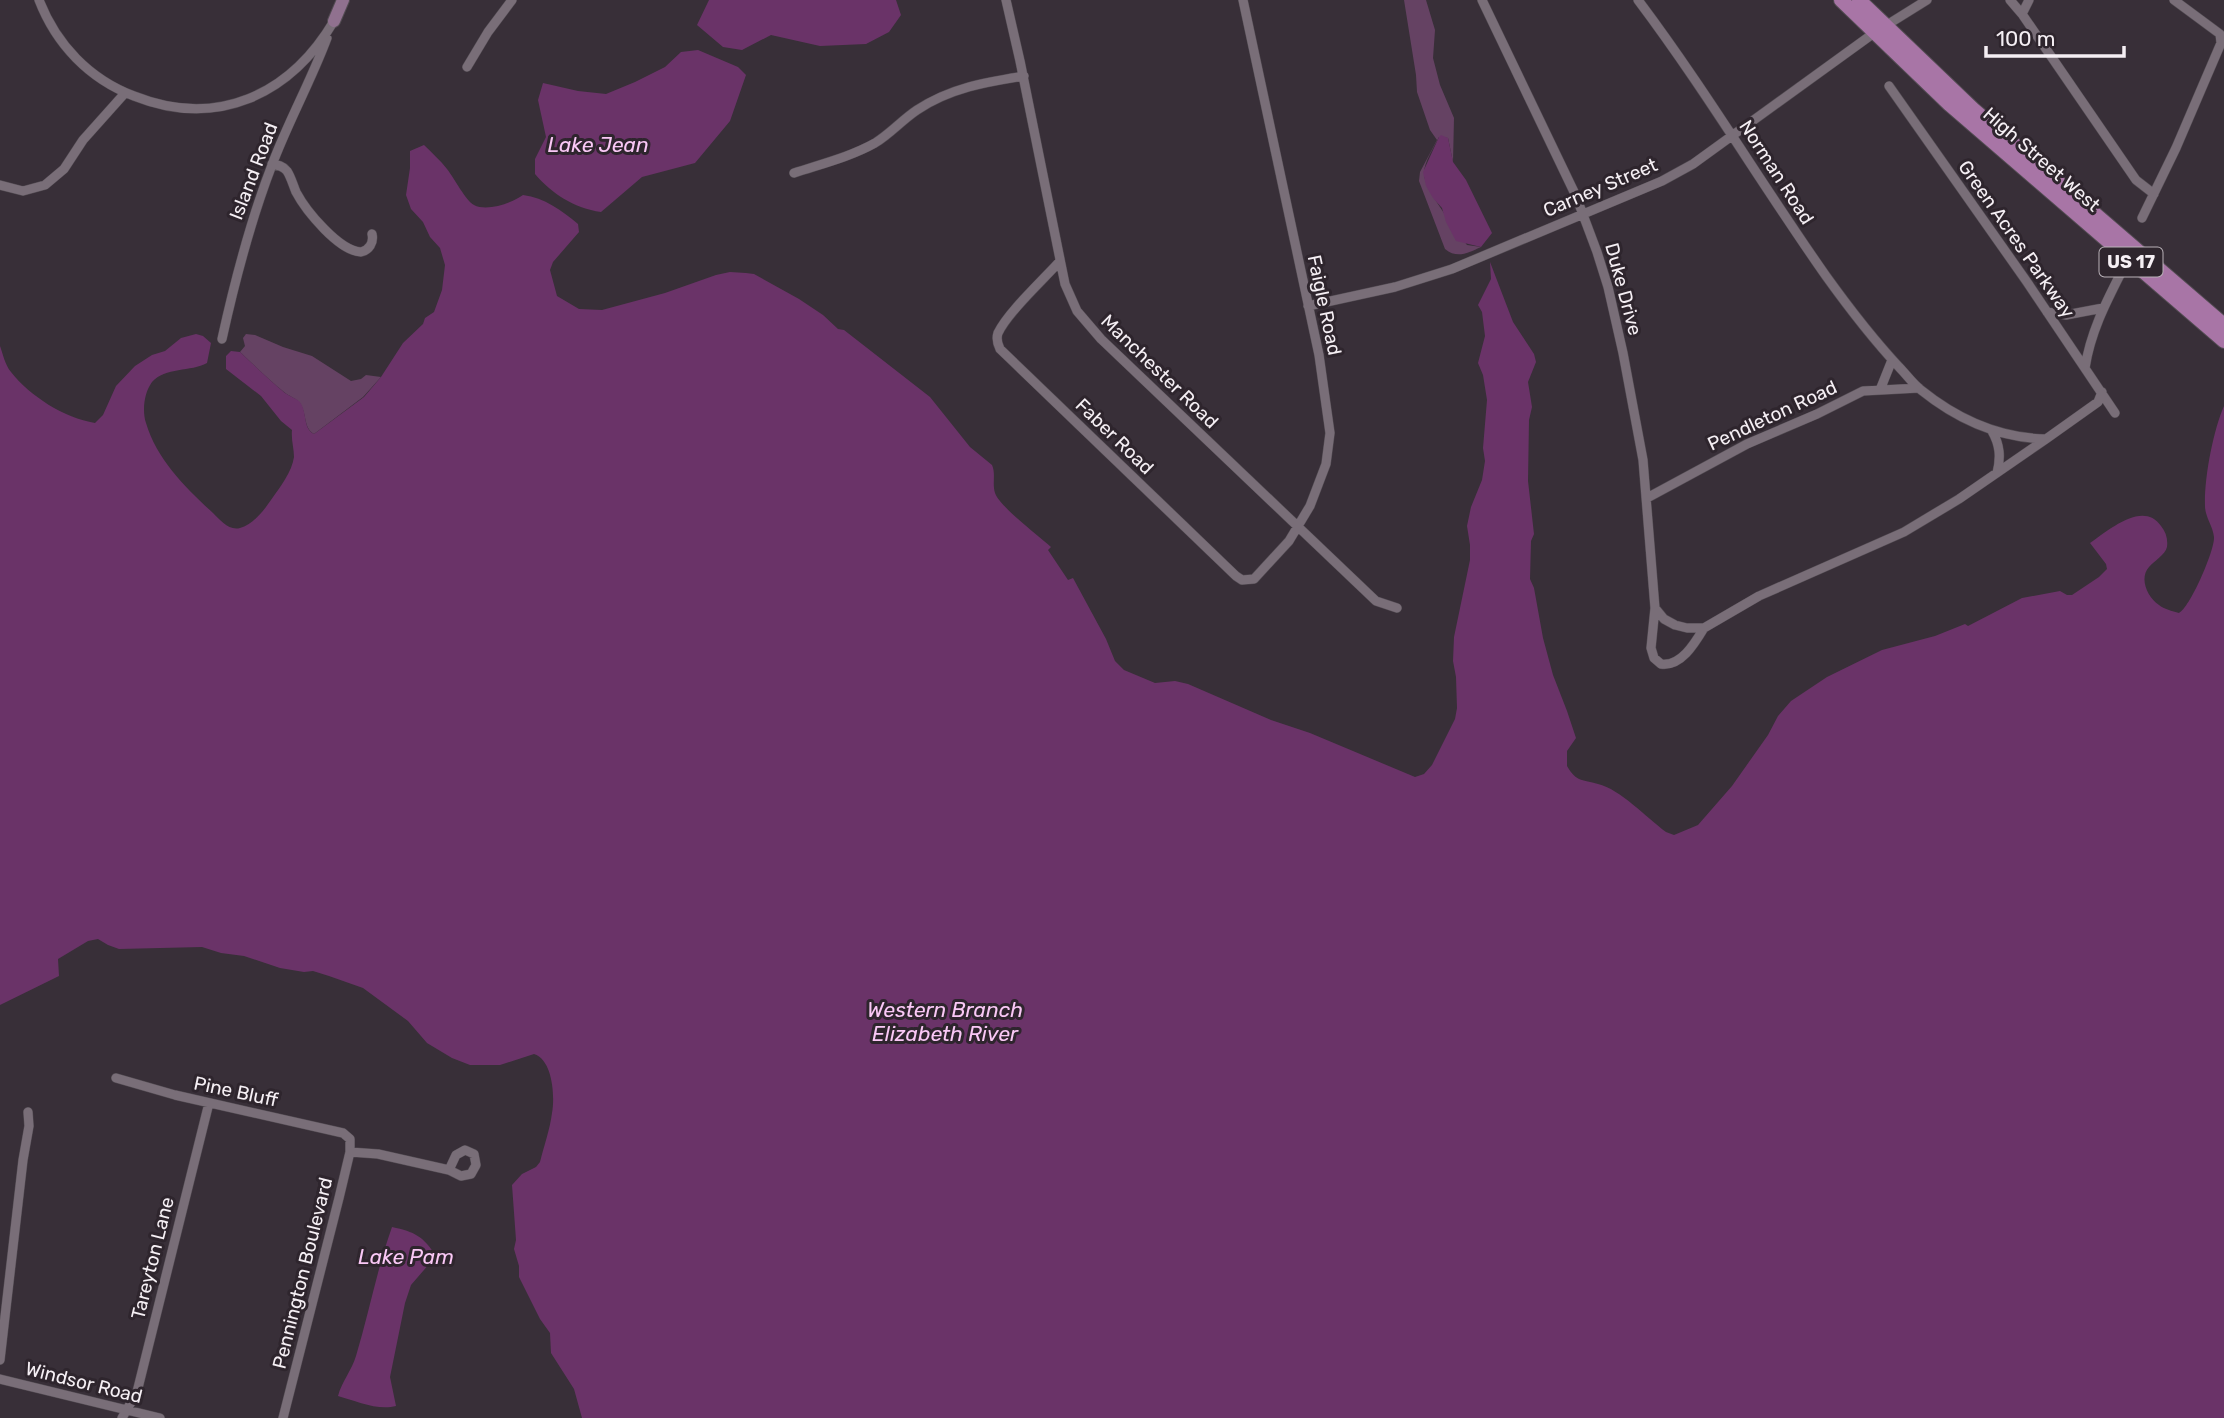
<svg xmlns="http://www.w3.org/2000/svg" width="2224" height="1418" font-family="Rubik,sans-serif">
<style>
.green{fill:#654263}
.water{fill:#6a3368}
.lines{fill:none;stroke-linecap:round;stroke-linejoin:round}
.street-casing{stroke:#524b52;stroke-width:10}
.secondary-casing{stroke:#524b52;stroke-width:14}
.primary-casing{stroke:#524b52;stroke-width:16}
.street{stroke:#796e78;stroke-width:9}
.secondary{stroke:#90718f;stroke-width:12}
.primary{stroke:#a875a6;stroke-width:14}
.labels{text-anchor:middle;stroke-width:6;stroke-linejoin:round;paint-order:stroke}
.shield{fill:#2e252d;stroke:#b9b2b8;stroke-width:2}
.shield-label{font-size:18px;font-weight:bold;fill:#f5eff4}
.street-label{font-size:19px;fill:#f5eff4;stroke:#2e252d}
.water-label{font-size:21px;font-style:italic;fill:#fac8f6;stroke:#2e252d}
</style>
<rect width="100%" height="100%" fill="#382f38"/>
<path class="green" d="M1404,0h22l9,30 -2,28 7,27 14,33 -1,44 -5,-24 -9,-1c-5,10 -15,25 -15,36 -1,15 33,57 43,72l14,2c-13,6 -24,12 -36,2l-26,-68 1,-9 17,-32 -7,-10 -13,-38 -1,-17z
M246,334l9,1 28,12 29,9 39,25 10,-2 5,-4 15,2 -18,20 -49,37c-12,-7 -6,-23 -16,-33 -3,-3 -9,-5 -14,-9 -15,-12 -30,-27 -44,-40l5,-6 -2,-8z"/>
<path class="water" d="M709,0h187l5,15 -12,17 -23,12 -46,2 -49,-11 -29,15 -19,-3 -26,-22z
M698,50l40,17 8,8 -16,46 -35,42 -53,14 -41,35c-27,-4 -49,-18 -66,-38v-15l11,-22 -8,-37 5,-17 35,8 28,3 29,-12 30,-15 16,-15z
M1441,135l7,3 5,24 13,18 26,53 -11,14 -25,-6 -10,-19 -4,-14 -9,-10 -7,-12 -3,-14 16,-35z
M424,145c8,8 16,15 23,24 7,9 19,32 27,36 13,7 38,-2 49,-10 22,3 38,15 55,29l1,8 -26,30 -3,8 7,26 22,13 23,1 63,-17 51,-18 14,-3 16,1 8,1 45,25 24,16 15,14 6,1 86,67 40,50 22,18c4,9 0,18 3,28 5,14 43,42 56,54l-3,3 20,30 5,-2 33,61 9,22 9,9 31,13 20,-2 13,3 83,36 39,13 105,44 9,-3 8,-9 23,-46 2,-11 -1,-31 -3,-16 1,-24 16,-77v-15l-3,-19 4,-19 11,-27 3,-19 -2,-13 4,-48 -4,-25 -5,-12 7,-27 -3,-24 -4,-7 13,-26 -1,-17 23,60 21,32 2,8 -8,20 4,25 -3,13 -1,61 6,53 -3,7 -1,38 4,9 9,50 10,37 14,36 9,27 -9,13v15c10,17 15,13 31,18 22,5 49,34 68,48l8,3 24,-10 34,-39 36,-51 10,-19 13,-15 36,-24 55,-27 53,-14 30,-12 3,2 54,-28 38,-7 7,4h5l27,-18 8,-8 -1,-5 -16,-21c19,-13 53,-43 71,-17 5,6 7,13 6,21 -2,8 -13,14 -18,20 -10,11 -2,30 10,38 5,4 13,6 20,8 11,-5 36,-63 35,-76 -1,-11 -9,-20 -9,-31 -1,-27 8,-75 19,-100v1012h-1642l-8,-29 -23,-36 -1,-20 -10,-14 -21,-42v-11l-5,-17 2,-9 -4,-55 10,-11 14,-7 4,-5c4,-16 10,-33 12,-49 3,-16 1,-53 -18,-59l-34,11h-30l-18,-7 -25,-15 -19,-22 -45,-33 -34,-12 -16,-5 -9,1 -24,-4 -36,-12 -23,-3 -19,-6 -83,2 -11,-4 -10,-6 -10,2 -30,18 1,17 -59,29v-659c3,8 5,19 11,26 19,24 53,46 84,51l8,-8 13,-29 19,-20 17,-11 13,-4 16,-13 15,-4 7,2 8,7 -4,20c-16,9 -42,4 -55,19 -8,11 -10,29 -6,41 11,37 40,65 67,90 7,7 16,18 27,15 13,-3 24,-18 31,-28 9,-13 21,-28 23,-43 0,-9 -3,-17 -2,-27l-11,-9 -20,-25 -35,-27v-13l5,-5 9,1c14,13 29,28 45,41 4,3 10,5 14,8 9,10 3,27 15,33l50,-37 17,-20 22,-34 20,-19 2,-6 9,-6 8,-22 3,-25 -5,-17 -10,-11 -7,-15 -12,-13 -5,-14 4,-27v-17z
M392,1227c23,5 31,9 44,29l-25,29 -6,18 -15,74 6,29c-18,5 -40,-5 -58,-10 4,-15 14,-26 18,-40 13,-43 21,-87 36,-129z"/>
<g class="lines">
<g class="street-casing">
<path id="street" d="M39,0c17,44 50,79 95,96 83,33 156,-1 200,-75
M1006,0l14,61 45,223 12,27 24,28 275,262 21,7
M1482,0l94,196 21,56 11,35 15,66 20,107 12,148 -4,40 3,10 7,6c20,3 34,-21 43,-36
M1638,0c67,89 124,185 188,276 23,32 46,62 73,91 7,7 13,16 22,23 36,29 78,48 125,49
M2010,0l12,14 114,166 18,14
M2022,14l7,-14
M467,67l21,-35 24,-32
M1889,86l138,196 88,131
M272,164c6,1 11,2 15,7 4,6 6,14 9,21 10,19 43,59 65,60 8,-2 13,-9 11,-18
M794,173c27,-9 56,-16 81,-30 15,-9 27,-23 42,-33 33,-22 69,-28 107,-34
M0,185l23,6 22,-6 19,-16 19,-29 42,-47
M2142,218l34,-70 45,-105 -1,-9 -46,-34
M1060,261c-16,18 -52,51 -62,72 -2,6 -1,10 2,16l236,227 6,4 12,-1 35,-38 21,-35 16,-42 4,-31 -11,-78 -76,-355
M1308,306l87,-19 57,-18 210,-88 31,-17 181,-131 53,-33
M2047,312l19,3 37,-7
M222,339c13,-59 28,-117 50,-174 16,-43 39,-84 55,-127
M2085,368c6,-40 25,-73 43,-109
M1880,390l12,-30
M1992,431c8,14 9,26 5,42
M1647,498l100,-54 70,-30 46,-23 56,-3
M1655,608l9,11 11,6 12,3h17l55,-32 145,-64 55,-33 87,-60 52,-37 4,-10
M116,1078l59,17 168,38 7,6v13l-11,46 -56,220
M465,1150l9,4 2,11 -5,9 -10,2 -12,-6 7,-15z
M350,1152l28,2 71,16
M0,1360l23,-200 6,-34 -1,-14
M0,1379l160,39
M122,1418l15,-26 72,-289"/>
</g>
<g class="secondary-casing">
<path id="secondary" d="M334,21l9,-21"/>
</g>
<g class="primary-casing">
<path id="primary" d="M1841,0l108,104 275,237
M1859,0l114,109 251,216"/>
</g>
<use href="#street" class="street"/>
<use href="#secondary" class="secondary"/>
<use href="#primary" class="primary"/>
</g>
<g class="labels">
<rect class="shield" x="2099.5" y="247.5" width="63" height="29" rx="5"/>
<g class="shield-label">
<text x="2131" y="268">US 17</text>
</g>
<g class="street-label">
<text transform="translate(2042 159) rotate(41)" y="7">High Street West</text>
<text transform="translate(253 171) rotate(-69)" y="7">Island Road</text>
<text transform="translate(1777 172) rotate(57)" y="7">Norman Road</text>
<text transform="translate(1600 187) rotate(-23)" y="7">Carney Street</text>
<text transform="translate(2017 239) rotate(55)" y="7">Green Acres Parkway</text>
<text transform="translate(1624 289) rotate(75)" y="7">Duke Drive</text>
<text transform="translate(1325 305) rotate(78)" y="7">Faigle Road</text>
<text transform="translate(1160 371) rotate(44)" y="7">Manchester Road</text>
<text transform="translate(1772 415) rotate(-25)" y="7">Pendleton Road</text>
<text transform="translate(1115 436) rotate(44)" y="7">Faber Road</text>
<text transform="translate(236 1091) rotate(12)" y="7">Pine Bluff</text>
<text transform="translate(152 1258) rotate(-76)" y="7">Tareyton Lane</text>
<text transform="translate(302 1273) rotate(-76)" y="7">Pennington Boulevard</text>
<text transform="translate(84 1382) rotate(14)" y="7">Windsor Road</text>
</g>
<g class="water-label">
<text x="598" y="152">Lake Jean</text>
<text x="945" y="1017">Western Branch<tspan x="945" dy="24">Elizabeth River</tspan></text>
<text x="406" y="1264">Lake Pam</text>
</g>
</g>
<path d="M1986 46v10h138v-10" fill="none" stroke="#f5eff4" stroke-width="3.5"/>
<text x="1996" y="46" font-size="21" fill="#f5eff4" stroke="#2e252d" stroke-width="5" paint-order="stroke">100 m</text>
</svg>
